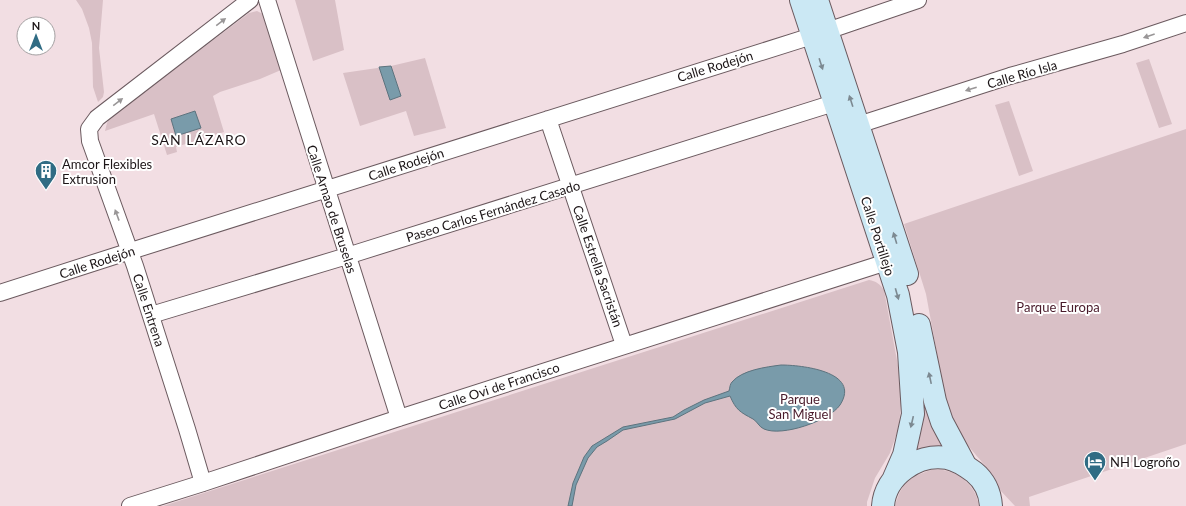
<svg xmlns="http://www.w3.org/2000/svg" width="1186" height="506" font-family="Lato,sans-serif">
<style>
.green{fill:#d9c0c6}
.water{fill:#799baa;stroke:#5d737e}
.lines{fill:none;stroke-linecap:round;stroke-linejoin:round}
.minor-casing{stroke:#6b5a5f;stroke-width:18}
.secondary-casing{stroke:#6b5a5f;stroke-width:24}
.minor{stroke:#fff;stroke-width:16}
.secondary{stroke:#cbe8f4;stroke-width:22}
.oneway{fill:#999697}
.oneway2{fill:#7c8991}
.labels{text-anchor:middle;stroke-width:4;stroke-linejoin:round;paint-order:stroke}
.street-label{font-size:13px;fill:#1c1517;stroke:#fff}
.poi-label{font-size:13px;fill:#1c1517;stroke:#fff;text-anchor:start}
.park-label{font-size:13px;fill:#491a2a;stroke:#fff}
.neighbourhood-label{font-size:14px;letter-spacing:1px;fill:#1c1517;stroke:#fff}
</style>
<rect width="100%" height="100%" fill="#f2dee3"/>
<path class="green" d="M76,0h27l-4,48 5,44 -1,5 -5,5 -5,-15 -1,-44 -3,-15 -7,-19z
M295,0h40l9,50 -31,11z
M257,11l6,3 18,56 -21,9 -40,13 -7,4 11,36 -48,15 1,5 -10,3 -13,-41 -49,17 2,-8 3,-5 139,-105z
M425,58l21,70 -32,8 -8,-25 -46,15 -17,-53 48,-7z
M1149,59l23,65 -13,4 -23,-65z
M1009,101l24,70 -14,5 -24,-71z
M1186,129v315l-157,53 1,9h-15l-16,-17 -6,-14 -29,-34 -15,-22 -23,-125 -22,-70z
M869,280c7,1 11,4 15,10l17,92v21l-2,24 -9,26 -15,25 -8,24v4h-704z
M923,395l22,54 -30,2z
M931,470c4,0 8,-1 12,0 18,3 34,18 36,36h-84c6,-22 14,-29 36,-36z"/>
<path class="water" d="M391,66l10,30 -11,4 -11,-33z
M195,111l6,17 -25,8 -5,-17z
M781,365c19,0 81,6 59,40 -11,16 -58,32 -76,24 -5,-2 -7,-8 -11,-10 -13,-7 -17,-9 -23,-23l-25,7 -30,16 -52,11 -16,11 -10,6 -9,11 -12,27 -4,21h-4l5,-23 11,-26 8,-11 31,-19 50,-10 11,-7 20,-10 25,-9c1,-4 1,-7 3,-9 10,-12 34,-15 49,-17z"/>
<g class="lines">
<g class="minor-casing">
<path id="minor" d="M267,0l132,418
M827,31l91,-31
M548,119l76,226
M858,125l152,-49 113,-32 63,-21
M0,293l118,-38 694,-219
M151,315l196,-59 487,-153
M203,483l-16,-54 -52,-163 -45,-125 -1,-12 8,-11 153,-118
M130,506l73,-23 196,-65 488,-156"/>
</g>
<g class="secondary-casing">
<path id="secondary" d="M801,0l97,295 11,57 4,62 -9,41 -10,23
M817,0l90,274
M919,325l16,76 7,21 23,43
M883,506c2,-30 34,-53 64,-48 10,2 19,8 27,14 11,9 16,20 17,34"/>
</g>
<use href="#minor" class="minor"/>
<use href="#secondary" class="secondary"/>
</g>
<defs><path id="oneway-solid" d="M-6-.8H1V-3.2L6.5 0L1 3.2V.8H-6Z"/></defs>
<g class="oneway">
<use href="#oneway-solid" transform="translate(221 22) rotate(-37)"/>
<use href="#oneway-solid" transform="translate(1149 36) rotate(161)"/>
<use href="#oneway-solid" transform="translate(971 89) rotate(162)"/>
<use href="#oneway-solid" transform="translate(118 102) rotate(-37)"/>
<use href="#oneway-solid" transform="translate(117 215) rotate(-110)"/>
</g>
<g class="oneway2">
<use href="#oneway-solid" transform="translate(821 64) rotate(72)"/>
<use href="#oneway-solid" transform="translate(851 101) rotate(-108)"/>
<use href="#oneway-solid" transform="translate(895 238) rotate(-107)"/>
<use href="#oneway-solid" transform="translate(897 294) rotate(74)"/>
<use href="#oneway-solid" transform="translate(930 378) rotate(-102)"/>
<use href="#oneway-solid" transform="translate(912 422) rotate(103)"/>
</g>
<defs>
<g id="building-pin" transform="scale(1.15)"><path d="M0 17L-7.5 6A9.5 9.5 0 1 1 7.5 6Z" fill="#306c84" stroke="#fff"/><path d="M-4-6H4V6H1V3H-1V6H-4ZM-2.5-4.3h1.7v1.8h-1.7ZM.8-4.3h1.7v1.8H.8ZM-2.5-1h1.7V.8h-1.7ZM.8-1h1.7V.8H.8Z" fill="#fff"/></g>
<g id="hotel-pin" transform="scale(1.15)"><path d="M0 17L-7.5 6A9.5 9.5 0 1 1 7.5 6Z" fill="#306c84" stroke="#fff"/><path d="M-6-4.5h1.5V1H6V5H4.5V3h-9V5H-6ZM-4 0a1.8 1.8 0 1 1 3.6 0ZM.5 0V-2.5h3Q6-2.5 6 0Z" fill="#fff"/></g>
</defs>
<g fill-rule="evenodd">
<use href="#building-pin" x="46" y="171"/>
<use href="#hotel-pin" x="1095" y="462"/>
</g>
<g class="labels">
<g class="street-label">
<text transform="translate(715 66) rotate(-17)" y="5">Calle Rodejón</text>
<text transform="translate(1022 74) rotate(-16)" y="5">Calle Río Isla</text>
<text transform="translate(406 164) rotate(-18)" y="5">Calle Rodejón</text>
<text transform="translate(332 209) rotate(72)" y="5">Calle Arnao de Bruselas</text>
<text transform="translate(493 211) rotate(-17)" y="5">Paseo Carlos Fernández Casado</text>
<text transform="translate(878 236) rotate(72)" y="5">Calle Portillejo</text>
<text transform="translate(97 262) rotate(-18)" y="5">Calle Rodejón</text>
<text transform="translate(598 266) rotate(71)" y="5">Calle Estrella Sacristán</text>
<text transform="translate(149 310) rotate(72)" y="5">Calle Entrena</text>
<text transform="translate(499 386) rotate(-18)" y="5">Calle Ovi de Francisco</text>
</g>
<g class="poi-label">
<text x="62" y="169">Amcor Flexibles<tspan x="62" dy="15">Extrusion</tspan></text>
<text x="1110" y="467">NH Logroño</text>
</g>
<g class="park-label">
<text x="1058" y="312">Parque Europa</text>
<text x="800" y="404">Parque<tspan x="800" dy="15">San Miguel</tspan></text>
</g>
<g class="neighbourhood-label">
<text x="199" y="145">SAN LÁZARO</text>
</g>
</g>
<g transform="translate(36 36)"><circle r="19" fill="#ffffff" stroke="#a4a1a2"/>
<path d="M0-3L7 15L0 10L-7 15Z" fill="#306c84"/>
<text y="-6" font-size="11" font-weight="bold" text-anchor="middle" fill="#1c1517">N</text>
</g>
</svg>
